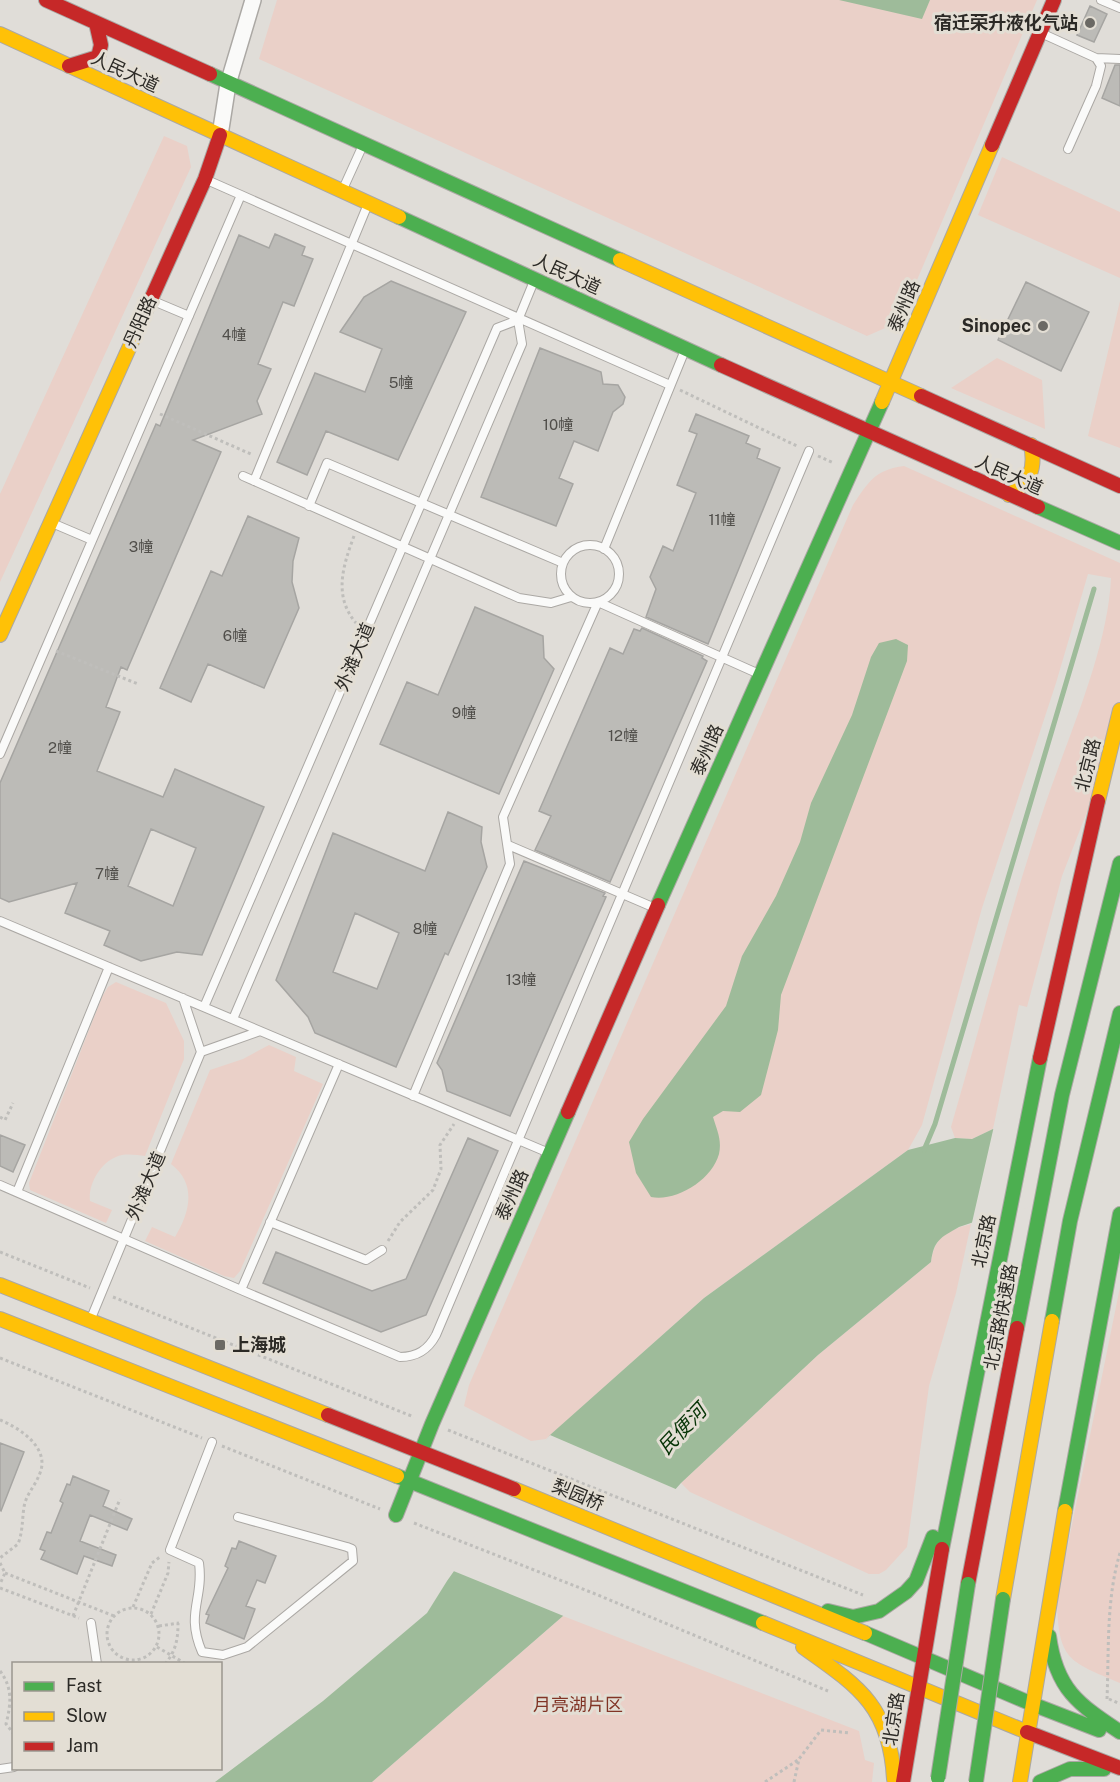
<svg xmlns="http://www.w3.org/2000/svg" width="1120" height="1782" font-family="'Public Sans','Noto Sans SC',sans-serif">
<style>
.green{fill:#ead0c8}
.water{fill:#9ebb9a}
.pier{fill:#e0ddd8}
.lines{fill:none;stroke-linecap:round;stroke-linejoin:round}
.stream{stroke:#9ebb9a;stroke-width:5}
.building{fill:#bcbbb7;stroke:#a6a5a2;stroke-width:1.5;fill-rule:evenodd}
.lane-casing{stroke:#aba8a4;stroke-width:10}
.street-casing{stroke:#aba8a4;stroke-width:18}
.fast-casing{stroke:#aba8a4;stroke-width:16}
.slow-casing{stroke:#aba8a4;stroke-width:16}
.jam-casing{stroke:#aba8a4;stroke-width:16}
.path{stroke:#bfbebb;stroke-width:3;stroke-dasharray:3 3;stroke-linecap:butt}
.lane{stroke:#fafaf9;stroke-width:8}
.street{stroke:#fafaf9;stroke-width:15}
.fast{stroke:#4caf50;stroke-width:14}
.slow{stroke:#ffc107;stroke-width:14}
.jam{stroke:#c62828;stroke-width:14}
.fast-bridge-casing{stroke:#aba8a4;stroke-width:16;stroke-linecap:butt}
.fast-bridge{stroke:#4caf50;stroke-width:14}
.poi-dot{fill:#6b6964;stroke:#e3ded4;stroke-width:2}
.labels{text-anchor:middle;stroke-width:6;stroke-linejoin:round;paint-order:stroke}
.number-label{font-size:15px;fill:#504e4a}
.poi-label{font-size:18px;font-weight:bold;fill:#2c2a26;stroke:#e3ded4;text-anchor:end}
.street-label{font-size:18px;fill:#2c2a26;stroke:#e3ded4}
.park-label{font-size:18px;fill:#813526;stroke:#e3ded4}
.water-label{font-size:20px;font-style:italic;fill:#063406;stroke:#e3ded4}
</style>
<rect width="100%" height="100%" fill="#e0ddd8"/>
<path class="green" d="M277,0h760l-138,322 -32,14 -608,-277z
M164,136l23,10 4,21 -191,415v-88z
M1002,157l118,55v66l-142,-63z
M1120,301v147l-32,-12z
M997,358l45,22 3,49 -94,-41z
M904,466l216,97v164l-58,149 -35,131 -8,-2 -26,124 -21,10 -17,-1 -4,-11c31,-106 58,-214 93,-319 23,-69 64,-158 67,-230l-23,-4 -32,109 -74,225 -60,217 -14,25 -204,148 -158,141 -15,2 -67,-35 5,-21 384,-880c16,-24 22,-35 51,-39z
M116,982l50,21 18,38v18l-39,97c-9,-1 -21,-3 -29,1 -16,6 -28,28 -26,44l22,9 -6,13 -76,-33 -1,-7 73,-186 6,-10z
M269,1045l27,12 -2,14 29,13 -83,187 -6,7 -10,-2 -79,-35 7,-14 23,10c15,-25 22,-53 -4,-73l39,-94 33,-11z
M971,1224l-15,69 -27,93 -22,161 -21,23 -7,4h-10l-179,-82 -9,-9 137,-128 113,-93c3,-25 17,-32 40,-38z
M1120,1287v396c-52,-22 -62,-23 -63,-84z
M563,1616l296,115 6,29 9,3 -2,19h-500z"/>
<path class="water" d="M839,0h91l-8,19z
M896,639l12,6 -1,16 -126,334 -3,35 -17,65 -21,17 -17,-1 -10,6c4,13 9,23 6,37 -7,26 -43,48 -68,43l-15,-24 -7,-31 14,-23 83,-113 16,-50 34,-60 24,-54 11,-39 41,-88 19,-58 8,-14z
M993,1129l127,44 -161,54c-19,11 -25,13 -28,35l-113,93 -137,128 -118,133 -191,166h-157l108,-81 104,-88 20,-32 103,-146 154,-137 204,-148 47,-12 17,1z"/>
<path class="pier" d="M1120,1073v103l-149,51 23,-101z
M550,1435l128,55 -112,127 -115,-47 79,-112z"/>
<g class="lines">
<path class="stream" d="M924,1150l11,-26 159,-535"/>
</g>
<path class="building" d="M1090,6l17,8 -13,28 -17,-7z
M1115,65h5v41l-18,-8z
M275,234l30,13 -3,8 11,4 -19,47 -11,-4 -25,62 13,5 -14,32 5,13 -69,26 28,12 -94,218 -6,-3 -15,40 14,5 -23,59 66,26 12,-28 89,38 -62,148 -25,-3 -36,9 -37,-16 6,-14 -45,-18 12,-30 -68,19 -9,-4v-115l156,-359 4,2 79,-191 30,13zM151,829l45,19 -23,58 -45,-20z
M391,281l75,31 -68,148 -72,-29 -19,44 -30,-13 38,-89 50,19 17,-43 -42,-17 24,-35z
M1026,282l63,30 -28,59 -63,-31z
M540,348l61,24 2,12 15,1 7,12 -2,7 -10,8 -15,39 -24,-10 -15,37 14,6 -17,42 -75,-29z
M696,414l53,22 -3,7 14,6 -3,9 23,10 -72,176 -62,-27 10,-28 -6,-12 13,-31 10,5 23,-58 -19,-8 20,-51 -8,-3z
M248,516l51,22 -6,23 -1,21 7,26 -35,80 -56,-24 -17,38 -31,-14 51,-117 11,5z
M475,607l68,29 1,22 10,11 -55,125 -119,-50 27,-62 31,13z
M642,628l61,28 -1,2 5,3 -97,221 -75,-32 16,-34 -12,-5 71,-163 13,6 11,-25 6,2z
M448,812l34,15 -1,15 6,25 -39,88 -3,-2 -49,114 -81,-34 -7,-16 -32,-37 57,-147 92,38zM355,913l44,20 -22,56 -44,-17z
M524,861l81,32 -2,3 3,1 -96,219 -63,-25 -5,-21 -5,-7z
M0,1135l25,10 -12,27 -13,-6z
M468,1138l30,13 -72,164 -45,17 -118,-49 13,-31 96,39 34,-12z
M0,1443l24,9 -23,59 -1,-1z
M73,1476l36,15 -6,15 29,13 -5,11 -37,-15 -10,26 36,14 -4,11 -28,-10 -7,18 -36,-15 4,-8 -5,-2 7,-17 4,1 12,-30 -3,-2 7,-17 3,1z
M239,1541l37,15 -11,27 -8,-3 -11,26 9,3 -11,30 -38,-16 3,-8 -3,-1 22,-46 -3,-2 7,-18 4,1z"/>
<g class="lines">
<g class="lane-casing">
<path id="lane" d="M1101,0l19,8
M1041,33l55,25 5,8 -5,20 -28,63
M1096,58l24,1
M207,180l34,15
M343,189l20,-44
M151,300l38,16
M243,476l276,122 32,5 20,-6
M254,481l114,-277
M309,506l18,-43 236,100
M52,523l40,17
M561 574a29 29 0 1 1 58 0a29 29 0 1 1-58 0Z
M604,549l81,-199
M0,754l241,-559 429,190
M508,845l147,63
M0,921l549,232
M183,998l18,54 59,-21
M204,1007l293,-679 21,-8
M233,1019l289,-675 -4,-24 16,-39
M339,1064l-98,226 159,67c17,0 28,-7 36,-22l373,-884
M413,1096l97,-232 -7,-47 95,-215 161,72
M0,1185l241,105
M17,1192l92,-225
M270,1222l96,38 16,-10
M92,1316l109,-264
M212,1442l-42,108 29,13c5,37 -14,49 3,89l21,3 24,-8 106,-86 -1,-12 -5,-2 -109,-30
M91,1623l6,41
M0,1769l14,-2"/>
</g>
<g class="street-casing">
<path id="street" d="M220,135l8,-51 25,-84"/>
</g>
<g class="fast-casing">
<path id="fast" d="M210,74l410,186
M399,217l322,148
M1038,507l82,36
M658,905l224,-503
M1052,1321l18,-100 50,-208
M1017,1328l45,-233 58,-232
M397,1476l366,147
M1065,1511l55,-297
M396,1515l36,-91 136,-312
M942,1549l98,-491
M828,1611l25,6 26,-6 27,-19 10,-11 17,-44
M865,1633l167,71
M1049,1636c7,53 29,68 71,96
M1032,1704l67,26
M1040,1782l30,-13h34"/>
</g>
<g class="slow-casing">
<path id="slow" d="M0,34l399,183
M620,260l301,136
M882,402l110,-257
M1009,495c21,-13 27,-26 22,-50
M0,635l152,-338
M1098,801l22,-91
M0,1285l328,130
M0,1319l397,157
M514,1489l351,144
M1003,1599l49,-278
M763,1623l264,109
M803,1647c55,39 87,59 91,132
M1020,1782l45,-271"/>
</g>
<g class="jam-casing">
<path id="jam" d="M46,0l164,74
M69,66l29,-9 3,-12 -5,-22
M992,145l62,-145
M152,297l53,-118 15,-44
M721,365l317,142
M921,396l199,90
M1040,1058l58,-257
M568,1112l90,-207
M328,1415l186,74
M968,1584l49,-256
M1027,1732l93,36
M903,1782l39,-233"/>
</g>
<path class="path" d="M680,390l119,57
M160,414l93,41
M818,456l16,7
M354,536c-11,30 -21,60 2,87
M56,651l82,33
M0,1117l5,3 8,-17
M388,1241l12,-19 33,-32 8,-21 -1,-24 14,-21
M0,1252l90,36
M113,1297l301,120
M0,1358l202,80
M0,1420c20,8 50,28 40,53 -4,12 -14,21 -16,34 -2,13 -1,24 -6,37l-18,14
M448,1430l415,165
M222,1446l158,63
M414,1523l179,70 235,98
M0,1563l5,10 -5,11
M5,1573l109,43
M0,1588l79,30
M133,1607l19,-44 8,-6
M107 1634a26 26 0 1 1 52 0a26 26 0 1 1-52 0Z
M151,1614l17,-41 1,-11
M73,1616l47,-117
M159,1626l20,-3
M157,1647l29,17
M165,1664c11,-13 13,-25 13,-41
M0,1671c13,17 11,33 6,53l8,10
M1107,1699c2,-48 -1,-100 13,-146
M1109,1699l11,5
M765,1782l33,-22
M794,1782l5,-23 22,-29 29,3"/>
<use href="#lane" class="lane"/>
<use href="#street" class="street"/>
<use href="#fast" class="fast"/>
<use href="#slow" class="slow"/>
<use href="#jam" class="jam"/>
<g class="fast-bridge-casing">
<path id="fast-bridge" d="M938,1778l30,-194
M976,1782l27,-183"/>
</g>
<use href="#fast-bridge" class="fast-bridge"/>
</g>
<g class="poi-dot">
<circle cx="1090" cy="23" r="6"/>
<circle cx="1043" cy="326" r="6"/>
<rect x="214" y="1339" width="12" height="12" rx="3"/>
</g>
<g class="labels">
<g class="number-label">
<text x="234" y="340">4幢</text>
<text x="401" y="388">5幢</text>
<text x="558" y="430">10幢</text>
<text x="722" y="525">11幢</text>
<text x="141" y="552">3幢</text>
<text x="235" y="641">6幢</text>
<text x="464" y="718">9幢</text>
<text x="623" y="741">12幢</text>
<text x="60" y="753">2幢</text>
<text x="107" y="879">7幢</text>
<text x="425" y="934">8幢</text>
<text x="521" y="985">13幢</text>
</g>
<g class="poi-label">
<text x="1078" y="29">宿迁荣升液化气站</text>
<text x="1031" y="332">Sinopec</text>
<text x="232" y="1351" text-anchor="start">上海城</text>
</g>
<g class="street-label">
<text transform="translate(125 72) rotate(25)" y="6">人民大道</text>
<text transform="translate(567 274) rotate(25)" y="6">人民大道</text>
<text transform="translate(904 306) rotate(-67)" y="6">泰州路</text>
<text transform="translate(140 322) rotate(-66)" y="6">丹阳路</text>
<text transform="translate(1009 475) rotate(24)" y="6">人民大道</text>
<text transform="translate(355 657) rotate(-67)" y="6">外滩大道</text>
<text transform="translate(707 750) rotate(-66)" y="6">泰州路</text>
<text transform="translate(1088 765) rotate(-76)" y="6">北京路</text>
<text transform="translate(146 1186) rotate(-67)" y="6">外滩大道</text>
<text transform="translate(512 1195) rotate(-66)" y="6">泰州路</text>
<text transform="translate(984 1241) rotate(-78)" y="6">北京路</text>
<text transform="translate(1001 1317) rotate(-79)" y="6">北京路快速路</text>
<text transform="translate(578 1495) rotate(22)" y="6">梨园桥</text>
<text transform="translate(894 1719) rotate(-81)" y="6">北京路</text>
</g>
<g class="park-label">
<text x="578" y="1711">月亮湖片区</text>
</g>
<g class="water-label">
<text transform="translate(682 1429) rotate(-47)" y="7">民便河</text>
</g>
</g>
<rect x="12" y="1662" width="210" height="108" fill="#e3ded4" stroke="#9a968e" stroke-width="1.5"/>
<rect x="24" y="1682" width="30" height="9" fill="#4caf50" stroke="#9a968e" stroke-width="1.5"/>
<text x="66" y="1692" font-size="18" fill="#2c2a26">Fast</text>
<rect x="24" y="1712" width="30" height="9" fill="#ffc107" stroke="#9a968e" stroke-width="1.5"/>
<text x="66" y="1722" font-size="18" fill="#2c2a26">Slow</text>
<rect x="24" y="1742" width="30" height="9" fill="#c62828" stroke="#9a968e" stroke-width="1.5"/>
<text x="66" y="1752" font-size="18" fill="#2c2a26">Jam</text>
</svg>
